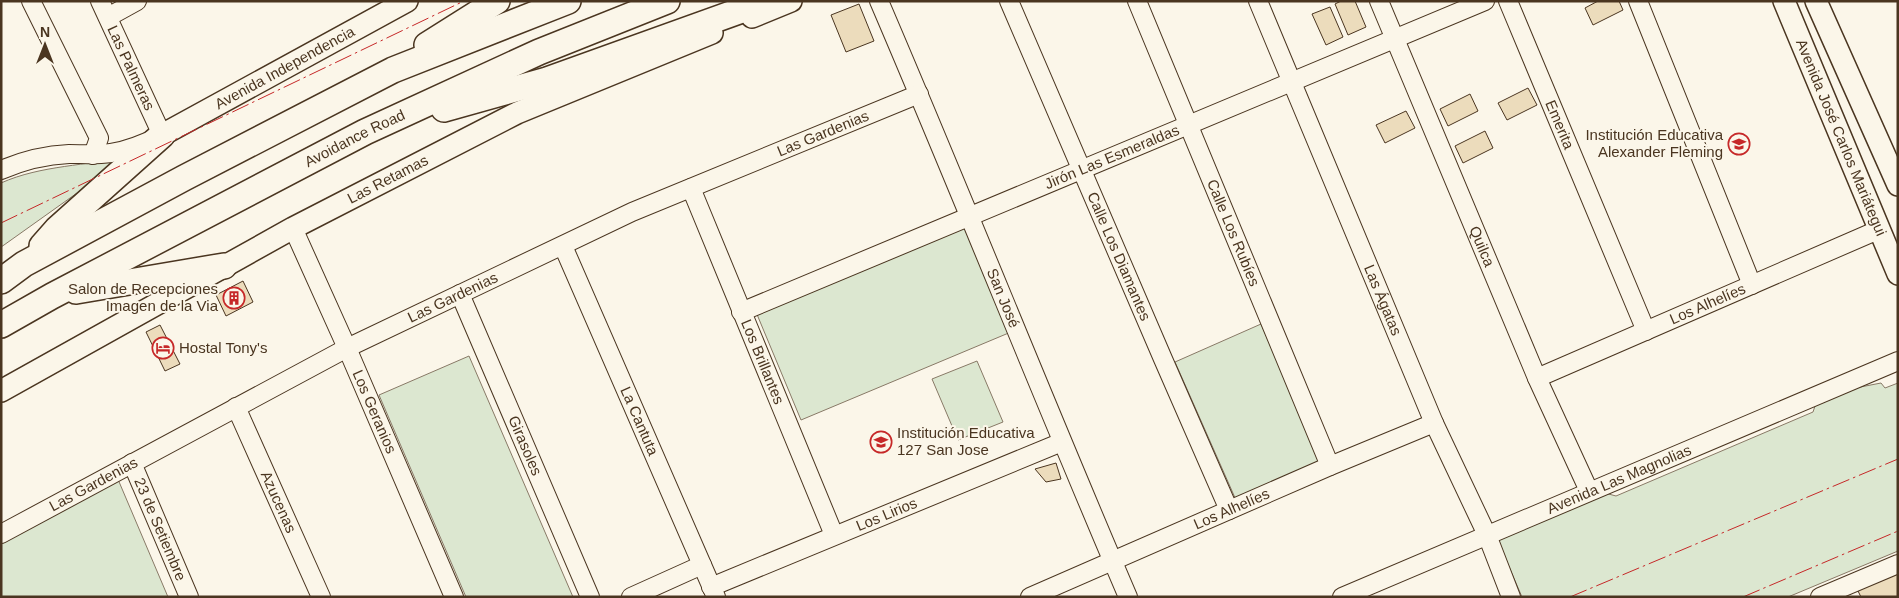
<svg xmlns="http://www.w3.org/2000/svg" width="1899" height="598" font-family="Arial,sans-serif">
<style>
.green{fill:#dce7d0;stroke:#887966}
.building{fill:#ecdcbc;stroke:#4a3520}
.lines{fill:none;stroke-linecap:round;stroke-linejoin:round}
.minor-casing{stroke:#4a3520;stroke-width:20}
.major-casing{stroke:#4a3520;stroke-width:24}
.highway-casing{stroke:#4a3520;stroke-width:28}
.minor{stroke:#fbf6e9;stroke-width:18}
.major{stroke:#fbf6e9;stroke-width:21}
.highway{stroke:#fbf6e9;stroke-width:25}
.power{stroke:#c62828;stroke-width:1;stroke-dasharray:18 4 2.5 4;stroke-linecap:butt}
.labels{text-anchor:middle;stroke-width:4;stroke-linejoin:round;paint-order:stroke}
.street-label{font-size:15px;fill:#4a3520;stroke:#fbf6e9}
.poi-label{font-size:15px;fill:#4a3520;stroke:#fbf6e9;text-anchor:end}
</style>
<rect width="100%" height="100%" fill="#fbf6e9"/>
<path class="green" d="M129,156l-125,89 -3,2v-64c40,-18 86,-17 128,-27z
M965,226l46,106 -210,88 -45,-108z
M1261,324l61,139 -86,37 -61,-138z
M469,356l104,241h-107l-87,-202z
M977,361l26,61 -45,18 -26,-61z
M1881,383l4,5 13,-5v168l-110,46h-266l-25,-58 108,-46 11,3 197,-84 3,-9 34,-14z
M117,477l51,120h-167v-56z"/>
<path class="building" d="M1341,1h14l11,26 -18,8 -13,-31z
M1598,1h21l4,9 -30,15 -8,-17z
M859,4l15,37 -28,11 -15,-37z
M1330,7l13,30 -17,8 -14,-31z
M1528,88l9,17 -30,15 -9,-17z
M1470,94l8,17 -30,15 -8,-17z
M1406,111l9,17 -30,15 -9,-18z
M1485,131l8,17 -30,15 -8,-17z
M243,281l10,21 -27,14 -10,-21z
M160,325l20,39 -15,7 -19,-39z
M1056,463l5,16 -15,3 -11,-13z
M1898,572v25h-37l-4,-8z"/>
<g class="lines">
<g class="minor-casing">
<g id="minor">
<path d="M31,1l68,137 -6,17"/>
<path id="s1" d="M879,1c85,198 164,398 249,596"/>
<path id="s2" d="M1009,1l154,358 66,151"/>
<path id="s3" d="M1137,1l193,465"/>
<path id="s4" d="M1258,1l176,422 53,112 24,62"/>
<path id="s5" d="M1379,1l158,377 52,113"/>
<path id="s6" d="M1508,1l138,330"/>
<path d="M1638,1l114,284"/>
<path d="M108,17l29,-16"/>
<path d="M1,170c21,-9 45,-15 68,-16 14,0 28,1 42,-1 19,-3 35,-10 51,-18l-62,-134"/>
<path id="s7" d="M691,188l143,347"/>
<path id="s8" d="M293,228l54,120 107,249"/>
<path id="s9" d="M563,246l153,351"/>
<path id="s10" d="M460,294l130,303"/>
<path id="s11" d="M741,312l744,-311"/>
<path id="s12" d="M1537,378l341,-148"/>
<path id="s13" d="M236,407l85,190"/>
<path id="s14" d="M132,463l57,134"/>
<path id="s15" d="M1,534l346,-186 285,-136 287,-118"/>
<path id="s16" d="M711,587l351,-145"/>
<path d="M631,597l71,-32"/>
<path id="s17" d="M1030,597l300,-131 104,-43"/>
<path id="s18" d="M1342,597l556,-236"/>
<path d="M1820,597l78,-33"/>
</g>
</g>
<g class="major-casing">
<g id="major">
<path id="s19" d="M1784,1l114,273"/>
<path d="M1816,1l82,184"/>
<path d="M752,17l39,-16"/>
<path id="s20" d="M162,135l245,-134"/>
<path id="s21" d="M1,391l292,-163 224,-115 195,-80"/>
</g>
</g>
<g class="highway-casing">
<g id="highway">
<path d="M427,45l70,-44"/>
<path d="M444,109l103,-29 220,-79"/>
<path d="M42,246l15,-17 105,-94"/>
<path d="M1,281l23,-17 160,-86 209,-108 175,-69"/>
<path d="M76,291l148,-25"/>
<path id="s22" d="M1,325l51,-29 313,-164 174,-80 128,-51"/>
</g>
</g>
<use href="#minor" class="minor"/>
<use href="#major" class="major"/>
<use href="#highway" class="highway"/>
<path class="power" d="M1,223l463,-222
M1570,597l328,-138
M1743,597l155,-66"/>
</g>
<defs>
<g id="school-ring" transform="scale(1.125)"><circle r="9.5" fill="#fbf6e9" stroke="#c62828" stroke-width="1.5"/><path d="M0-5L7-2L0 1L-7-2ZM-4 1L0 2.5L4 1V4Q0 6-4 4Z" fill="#c62828"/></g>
<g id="building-ring" transform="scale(1.125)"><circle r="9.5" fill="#fbf6e9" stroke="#c62828" stroke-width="1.5"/><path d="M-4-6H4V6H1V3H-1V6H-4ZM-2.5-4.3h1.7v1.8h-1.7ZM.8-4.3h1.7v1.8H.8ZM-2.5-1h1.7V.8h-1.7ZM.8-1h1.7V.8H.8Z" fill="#c62828"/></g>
<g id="hotel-ring" transform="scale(1.125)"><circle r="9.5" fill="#fbf6e9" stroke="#c62828" stroke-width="1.5"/><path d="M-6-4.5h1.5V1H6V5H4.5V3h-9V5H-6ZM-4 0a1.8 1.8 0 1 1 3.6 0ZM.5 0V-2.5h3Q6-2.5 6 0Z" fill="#c62828"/></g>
</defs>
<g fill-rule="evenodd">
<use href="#school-ring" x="1739" y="144"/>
<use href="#building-ring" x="234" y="298"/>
<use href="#hotel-ring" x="163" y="348"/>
<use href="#school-ring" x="881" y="442"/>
</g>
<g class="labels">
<g class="street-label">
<text transform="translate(131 68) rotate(65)" y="5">Las Palmeras</text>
<text dy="5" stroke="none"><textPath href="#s20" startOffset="140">Avenida Independencia</textPath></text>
<text dy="5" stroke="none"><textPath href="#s6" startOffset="134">Emerita</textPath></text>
<text dy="5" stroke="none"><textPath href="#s15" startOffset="915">Las Gardenias</textPath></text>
<text dy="5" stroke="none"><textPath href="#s22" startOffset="400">Avoidance Road</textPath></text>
<text dy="5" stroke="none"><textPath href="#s19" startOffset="148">Avenida José Carlos Mariátegui</textPath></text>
<text dy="5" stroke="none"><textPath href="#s11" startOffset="402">Jirón Las Esmeraldas</textPath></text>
<text dy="5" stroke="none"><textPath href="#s21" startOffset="441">Las Retamas</textPath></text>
<text dy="5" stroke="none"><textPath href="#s3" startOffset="251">Calle Los Rubíes</textPath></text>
<text dy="5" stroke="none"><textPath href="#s5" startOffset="266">Quilca</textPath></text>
<text dy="5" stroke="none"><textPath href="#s2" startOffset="278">Calle Los Diamantes</textPath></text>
<text dy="5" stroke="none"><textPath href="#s15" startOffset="510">Las Gardenias</textPath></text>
<text dy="5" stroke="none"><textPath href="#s1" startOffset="322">San José</textPath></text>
<text dy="5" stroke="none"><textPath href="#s4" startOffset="324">Las Ágatas</textPath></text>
<text dy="5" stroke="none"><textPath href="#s12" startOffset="186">Los Alhelíes</textPath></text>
<text dy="5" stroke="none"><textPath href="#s7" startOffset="188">Los Brillantes</textPath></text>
<text dy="5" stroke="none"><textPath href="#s8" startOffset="201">Los Geranios</textPath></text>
<text dy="5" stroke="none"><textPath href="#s9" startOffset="191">La Cantuta</textPath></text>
<text dy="5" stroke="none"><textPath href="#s10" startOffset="165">Girasoles</textPath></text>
<text dy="5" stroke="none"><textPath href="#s18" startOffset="301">Avenida Las Magnolias</textPath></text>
<text dy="5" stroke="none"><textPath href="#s15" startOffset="105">Las Gardenias</textPath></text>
<text dy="5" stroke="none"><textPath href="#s13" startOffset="104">Azucenas</textPath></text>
<text dy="5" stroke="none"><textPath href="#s17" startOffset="220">Los Alhelíes</textPath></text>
<text dy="5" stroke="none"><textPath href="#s16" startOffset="190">Los Lirios</textPath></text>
<text dy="5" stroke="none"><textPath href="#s14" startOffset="72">23 de Setiembre</textPath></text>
</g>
<g class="poi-label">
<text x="1723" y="140">Institución Educativa<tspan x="1723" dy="17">Alexander Fleming</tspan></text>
<text x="218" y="294">Salon de Recepciones<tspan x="218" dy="17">Imagen de la Via</tspan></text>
<text x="179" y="353" text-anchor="start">Hostal Tony's</text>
<text x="897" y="438" text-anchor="start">Institución Educativa<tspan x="897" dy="17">127 San Jose</tspan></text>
</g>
</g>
<rect width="1899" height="598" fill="none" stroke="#4a3520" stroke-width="5"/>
<g transform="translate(45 45)" stroke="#fbf6e9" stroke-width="4" paint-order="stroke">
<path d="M0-4L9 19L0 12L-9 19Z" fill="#4a3520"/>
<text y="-8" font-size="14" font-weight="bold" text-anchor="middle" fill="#4a3520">N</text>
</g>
</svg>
